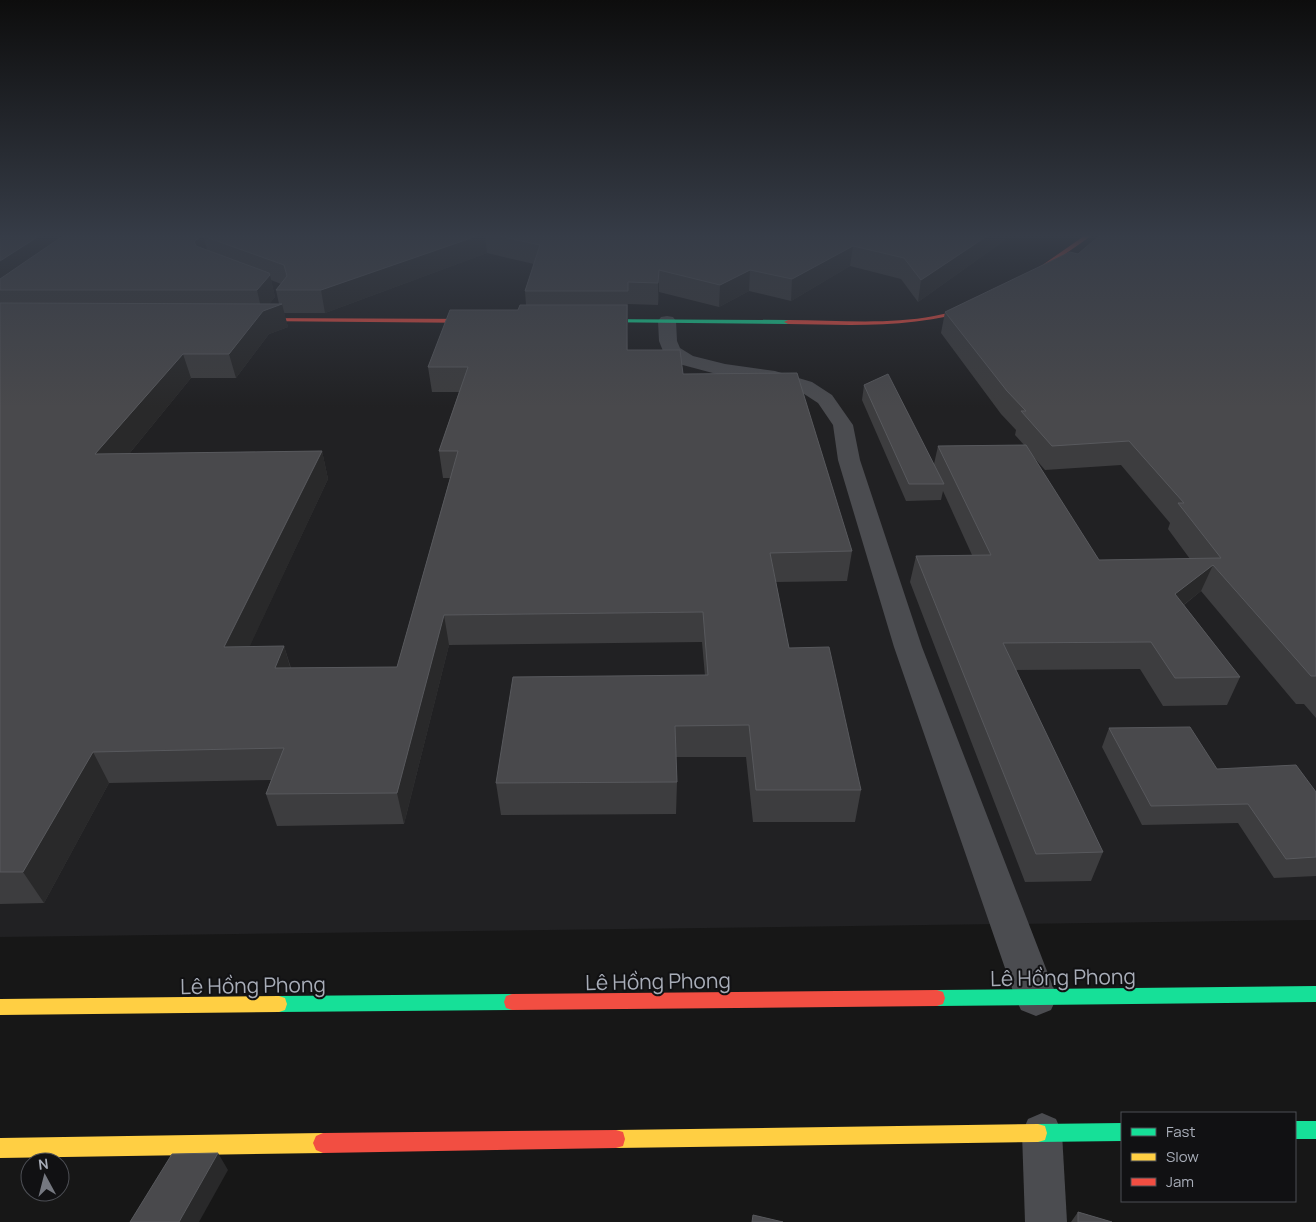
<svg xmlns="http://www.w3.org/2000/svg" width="1316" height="1222" font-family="Manrope,sans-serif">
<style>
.built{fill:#212123}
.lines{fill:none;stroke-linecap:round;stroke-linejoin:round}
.lane{fill:#4b4c50;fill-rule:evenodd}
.street{fill:#4b4c50;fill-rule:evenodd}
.fast{fill:#16e098;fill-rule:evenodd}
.slow{fill:#ffcf43;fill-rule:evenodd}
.jam{fill:#f24e42;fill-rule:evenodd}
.wall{fill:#3d3d3f;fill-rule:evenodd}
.shaded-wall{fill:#29292a}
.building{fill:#49494c;stroke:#58595d}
.labels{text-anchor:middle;stroke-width:4;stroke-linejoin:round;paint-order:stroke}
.near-street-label{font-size:21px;fill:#a8adb8;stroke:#111113}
</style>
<rect width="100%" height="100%" fill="#171717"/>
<path class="built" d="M0,236h1316v684l-1316,17z"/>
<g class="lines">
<path class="lane" d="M1042,1113l14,6 6,14 5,89h-42l-3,-89 6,-14z"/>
<path class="street" d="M667,316l6,1 3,4 1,20 3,7 13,8 32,8 50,7 37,11 20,13 21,30 7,35 62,187 135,350 -6,13 -15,6 -15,-6 -6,-13 -121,-350 -56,-187 -5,-35 -15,-22 -20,-13 -25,-8 -49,-6 -45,-12 -16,-13 -4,-10 -1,-20 3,-4z"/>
<path class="fast" d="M591,319l197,1 4,2 -4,2 -199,-2v-2z
M1316,986v16l-379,4 -6,-2 -2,-6 2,-6 6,-2z
M512,994l6,2 2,6 -2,6 -6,2 -233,2 -6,-2 -2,-6 2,-6 6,-2z
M1295,1121h21v18h-21z
M1122,1123v18l-84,1 -7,-2 -2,-7 2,-7 7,-2z"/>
<path class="slow" d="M279,996l6,2 2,6 -2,6 -6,2 -279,3v-16z
M1038,1124l7,2 2,7 -2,7 -7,2 -422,6 -7,-2 -2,-7 2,-7 7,-2z
M323,1133l7,3 3,7 -3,7 -7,3 -323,5v-20z"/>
<path class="jam" d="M1084,236h7l-66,46h-4v-2z
M979,304l3,2 -1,1c-64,22 -126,18 -193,17l-4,-2 4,-2c48,0 99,5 146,-4 16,-3 30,-8 45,-12z
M249,318l234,1 4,2 -4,2 -236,-2v-2z
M937,990l6,2 2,6 -2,6 -6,2 -425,4 -6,-2 -2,-6 2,-6 6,-2z
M616,1130l7,2 2,7 -2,7 -7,2 -293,5 -7,-3 -3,-7 3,-7 7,-3z"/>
</g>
<path class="wall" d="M0,236h1006l-1,4 -87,62 -17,-23 -51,-13 -59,35 -42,-10 -30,16 -60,-15 -1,13 -30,-1v46l55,24 169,177 -5,30 -71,1 13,66 72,142 -6,32h-102l-7,-65h-70l1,25 -1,32 -175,1 -5,-32 209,-107 -3,-34 -253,3 -45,179 -127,2 -11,-32 5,-14 -162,3 -65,120 -44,1zM487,253l47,11 -9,27 1,14 -98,62 4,25h27l-20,59 4,27h7l-53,189 -106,1 -7,-22 -35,1 79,-168 -6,-28 -193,3 62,-76h45l33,-44 19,-7 -4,-14h41zM271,280l10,4 -5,6 3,14h-10l6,-7z
M1316,236v482l-12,-14h-8l-95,-113 -17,14 56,72 -13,28 -64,1 -23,-37 -124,1 87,182 -12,29 -66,1 -115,-300 6,-26 56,-1 -29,-64 -2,9 -35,1 -44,-101 2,-15 70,79 4,-18 86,-1 -9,-10 1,-5 -15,-16 -60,-81 4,-21 133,-58zM1031,454l14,16 76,-5 49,58 -2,6 22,30 -91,1z
M1109,728l108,41 99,23v84l-42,2 -36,-55 -96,2 -40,-78z
M1078,1212l34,10h-41z"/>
<path class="shaded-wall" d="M39,236h37l-76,53v-28z
M203,236l6,20 -9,5 -6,-20z
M477,236h8l2,17 -162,60 -4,-23z
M987,236h19l-1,4 -87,62 3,-22z
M853,246l-3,20 -59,35 1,-22z
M659,270v22l-1,13v-22z
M750,270l-1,21 -30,16 1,-22z
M270,275l5,22 -11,13 18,-6 6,23 -19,7 -33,44 -7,-24 33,-42 -5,-22z
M627,305l1,23 -1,46z
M183,354l8,24 -85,104 -11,-28z
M322,451l6,28 -93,199 -11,-31z
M1213,565l-12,26 -37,29 11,-26z
M444,615l5,30 -45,179 -7,-31z
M284,646l9,31 -18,-9z
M93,752l16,31 -65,120 -21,-31z
M218,1153l10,17 -29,52h-20z"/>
<path class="building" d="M0,236h39l-39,25z
M63,236h414l-156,54h-45l11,-14 -3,-11 -81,-29 -9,5 2,5 73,27 1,2 -13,15h-257v-11z
M498,236h489l-66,44 -17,-22 -51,-12 -61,33 -42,-9 -30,15 -61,-15 -1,13 -30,-1v9h-103l15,-46z
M1099,236h217v440h-5l-98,-111 -38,29 65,83 -65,1 -24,-36 -148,1 100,209 -67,2 -120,-298 75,-1 -53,-109 88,-1 73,115 122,-2 -43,-55h6l-55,-62 -77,5 -31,-35h5l-19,-20 -62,-79 125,-60 8,2z
M0,303l282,1 -19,7 -34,43h-46l-88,100 227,-3 -98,196 60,-1 -9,22 122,-1 61,-216h-19l29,-84h-40l22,-57h68l2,-5h107v45h53l3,24 114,-1 55,178 -82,2 19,95 40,-1 32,143h-105l-7,-65 -74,1 2,56 -181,1 17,-106 195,-2 -5,-63 -259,3 -47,178 -131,1 18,-46 -191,4 -70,120h-23z
M888,374l56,110h-35l-45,-99z
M1190,727l27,42 79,-4 20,27v65l-30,2 -38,-55 -97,2 -42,-78z
M218,1153l-39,69h-49l42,-68z
M1078,1212l34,10h-34z
M753,1215l30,7h-31z"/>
<linearGradient id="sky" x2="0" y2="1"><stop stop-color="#0d0d0d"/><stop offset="0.58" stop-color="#363c47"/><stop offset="1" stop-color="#363c47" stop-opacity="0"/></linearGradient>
<rect width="1316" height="407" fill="url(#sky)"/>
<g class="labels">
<g class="near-street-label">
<text transform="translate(1063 978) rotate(-1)" y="7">Lê Hồng Phong</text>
<text transform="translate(658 982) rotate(-1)" y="7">Lê Hồng Phong</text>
<text transform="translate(253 986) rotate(-1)" y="7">Lê Hồng Phong</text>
</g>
</g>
<rect x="1121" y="1112" width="175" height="90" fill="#111113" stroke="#4d4f55"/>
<rect x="1131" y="1128" width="25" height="8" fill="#16e098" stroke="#4d4f55"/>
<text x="1166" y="1137" font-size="15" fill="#a8adb8">Fast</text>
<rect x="1131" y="1153" width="25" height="8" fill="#ffcf43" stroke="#4d4f55"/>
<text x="1166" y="1162" font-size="15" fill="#a8adb8">Slow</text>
<rect x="1131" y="1178" width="25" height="8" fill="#f24e42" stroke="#4d4f55"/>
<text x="1166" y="1187" font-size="15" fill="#a8adb8">Jam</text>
<g transform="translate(45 1177) rotate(353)"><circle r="24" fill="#111113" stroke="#4d4f55"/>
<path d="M0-4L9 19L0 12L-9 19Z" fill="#757880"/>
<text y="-8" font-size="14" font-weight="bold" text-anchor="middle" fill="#a8adb8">N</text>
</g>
</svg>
